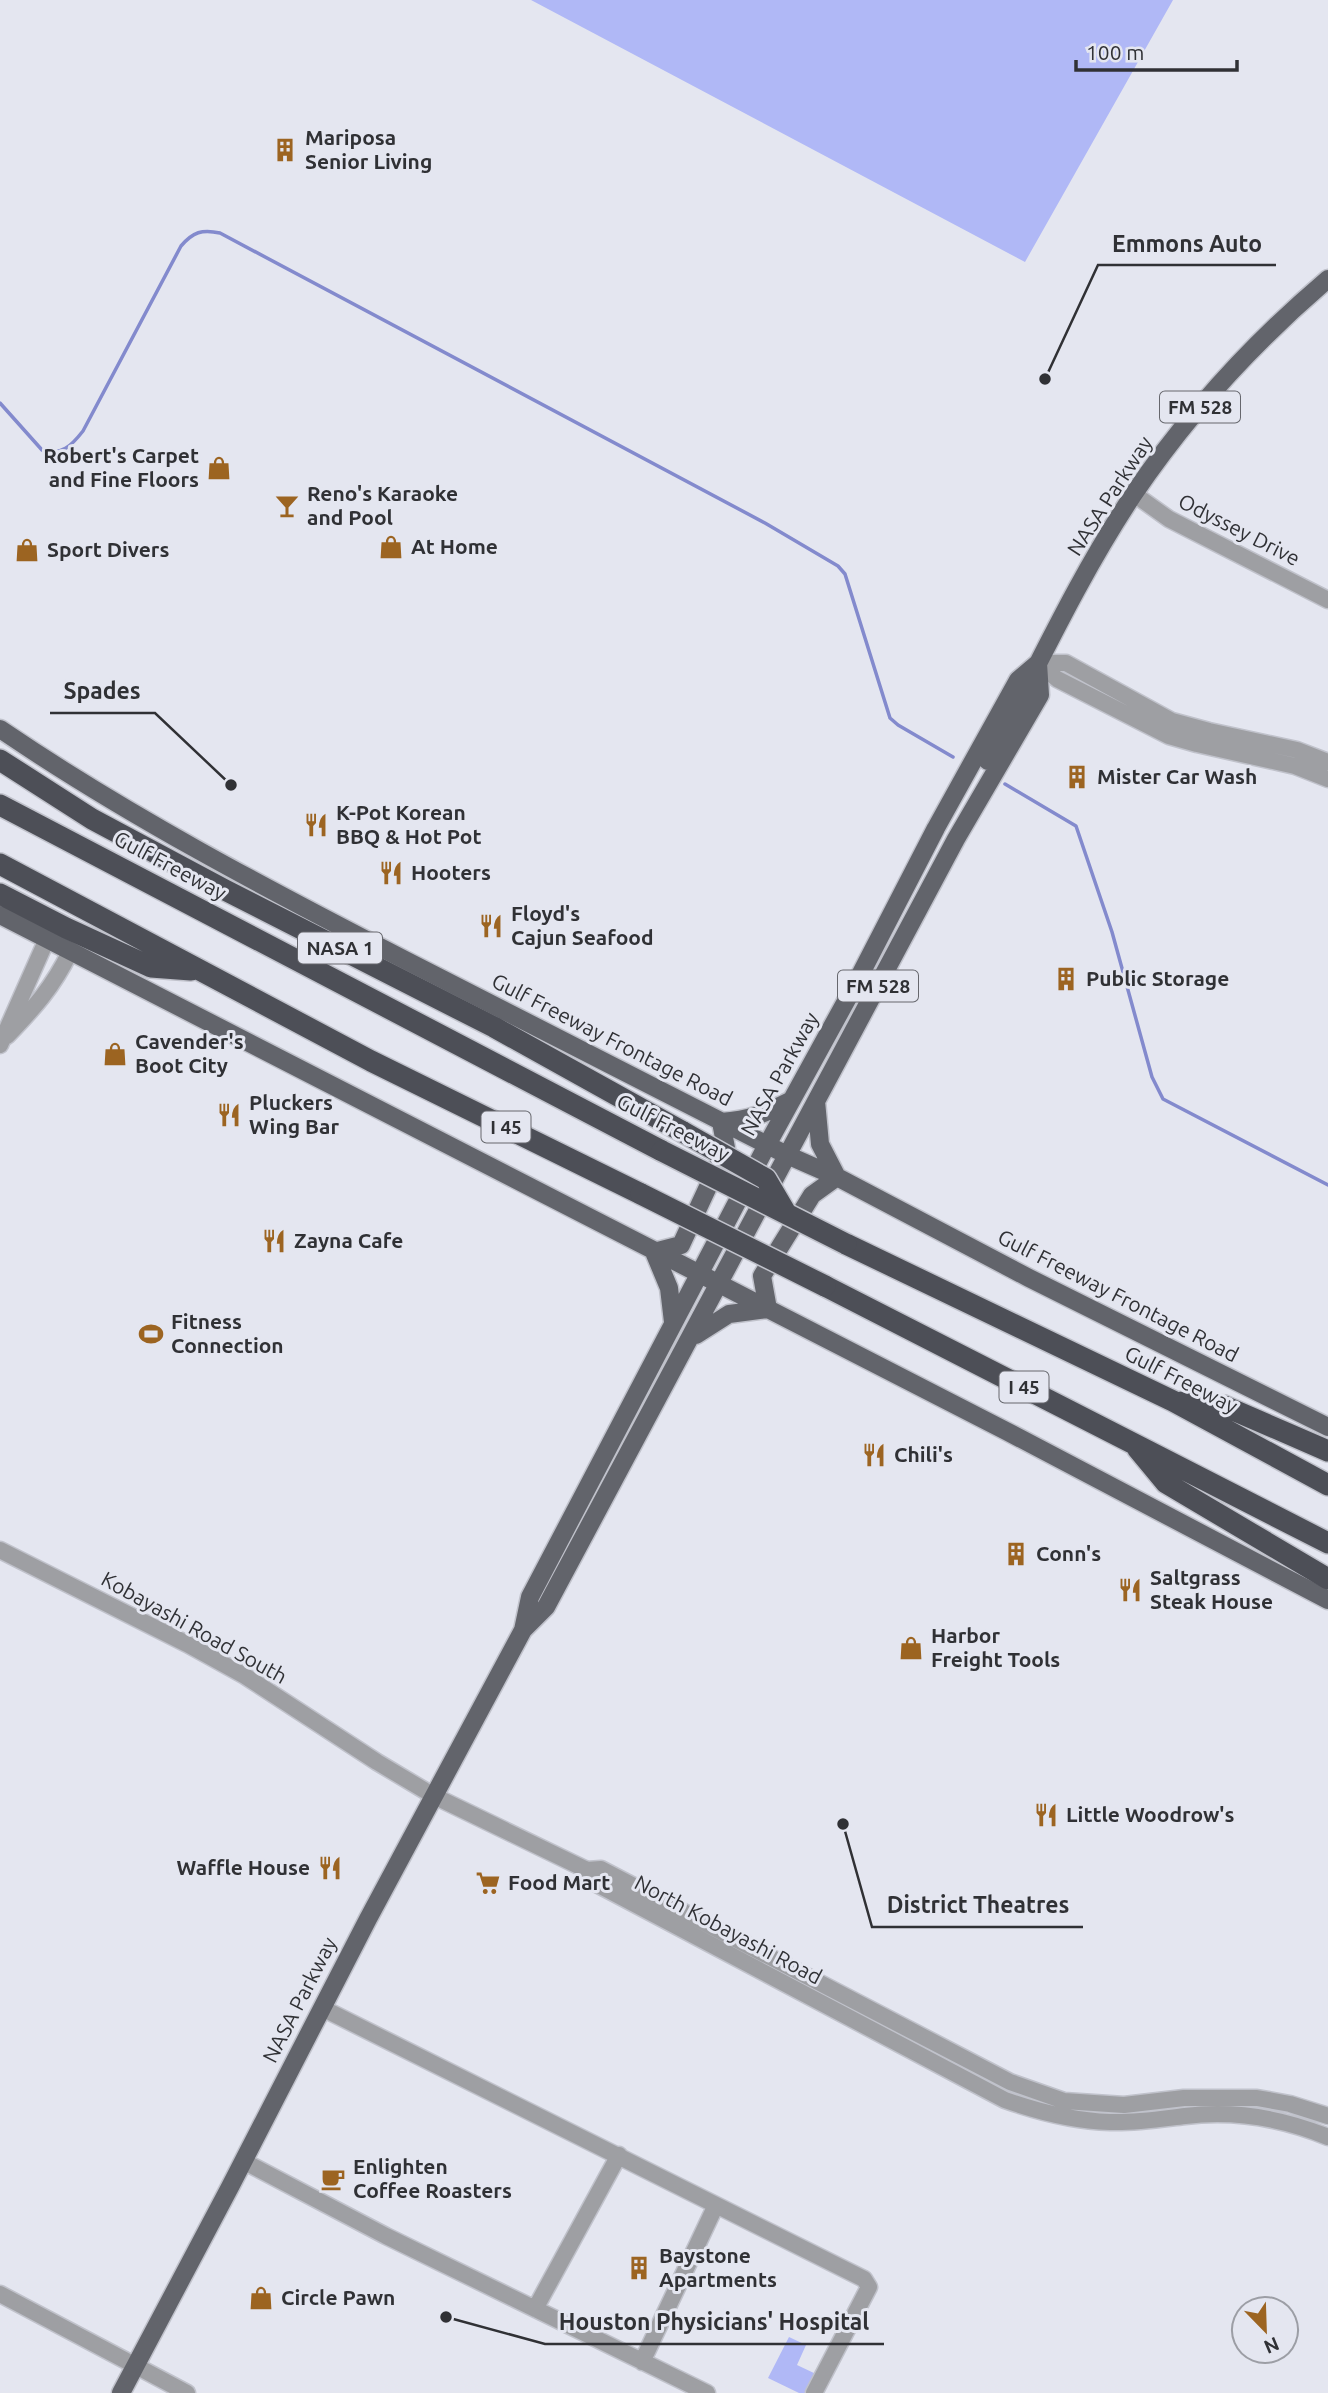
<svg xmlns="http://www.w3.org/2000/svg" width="1328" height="2393" font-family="Ubuntu,sans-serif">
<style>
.green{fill:#b0b8f6}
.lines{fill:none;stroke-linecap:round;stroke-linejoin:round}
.stream{stroke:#838acd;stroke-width:3.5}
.minor-casing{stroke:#c0c2cb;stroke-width:19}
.major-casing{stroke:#c0c2cb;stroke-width:21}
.highway-casing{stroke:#c0c2cb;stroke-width:24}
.minor{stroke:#9e9fa3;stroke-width:16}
.major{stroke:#62646b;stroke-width:18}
.highway{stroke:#4d4f57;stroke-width:21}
.highway-bridge-casing{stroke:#c0c2cb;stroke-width:24;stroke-linecap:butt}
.highway-bridge{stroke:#4d4f57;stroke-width:21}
.labels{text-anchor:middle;stroke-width:6;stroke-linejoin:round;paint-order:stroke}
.shield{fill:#e4e6f0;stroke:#66676d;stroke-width:2}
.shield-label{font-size:19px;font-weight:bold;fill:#303135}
.poi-label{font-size:21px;font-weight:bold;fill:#303135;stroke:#e4e6f0;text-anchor:start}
.street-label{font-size:21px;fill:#303135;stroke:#e4e6f0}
.leader{fill:none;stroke:#303135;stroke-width:2.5}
.callout-dot{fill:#303135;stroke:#e4e6f0;stroke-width:2.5}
.callout-label{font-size:23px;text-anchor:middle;font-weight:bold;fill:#303135;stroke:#e4e6f0;stroke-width:6;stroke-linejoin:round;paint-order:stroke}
</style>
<rect width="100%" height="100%" fill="#e4e6f0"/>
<path class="green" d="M531,0h642l-148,262z
M789,2337l17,8 -9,20 19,9 -9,19h-8l-31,-15z"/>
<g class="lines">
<path class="stream" d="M0,403l42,47c19,7 30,-5 41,-19l98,-185c12,-14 21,-17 39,-13l545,290 73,43 7,8 45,144 8,7 55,32
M1005,784l71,42 36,106 40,145 11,22 165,86"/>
<g class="minor-casing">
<path id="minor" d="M1134,494l35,25 159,81
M1038,663l19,16 112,57 28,8 98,22 33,13
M1038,663h28l106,58 37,10 88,19 31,12
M7,1036c27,-28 46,-49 63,-84
M0,1045l47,-106
M0,1550l187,94 58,32 132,86 57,34 153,74 14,-1 409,213 54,19 60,4 60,-7h73l33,6 38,12
M587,1870l4,11 414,219c34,12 68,21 105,22 26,1 50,-3 75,-6 50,-6 97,2 143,21
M322,2008l542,271 5,8 -55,106
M243,2161l143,75 321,157
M0,2294l187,99
M535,2309l84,-154
M642,2362l74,-157"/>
</g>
<g class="major-casing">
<path id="major" d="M0,729c128,87 267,160 405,231 127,65 254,130 382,195l50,22 192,101 299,149
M988,761c47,-89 89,-182 145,-266 54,-80 121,-153 195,-216
M0,915l1008,517 320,168
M816,1101l4,43 17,33
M654,1252l27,-7 45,-97 -5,-26c30,-2 45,-9 71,-22
M654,1252l15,36 4,34
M696,1335l33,-21 39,-5 -6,-33 50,-81 25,-18
M523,1630l23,-23 410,-768 84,-144 -2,-32
M121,2393l109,-206 138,-268 155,-289 7,-33 237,-452 89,-162 80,-155 82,-148 20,-17"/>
</g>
<g class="highway-casing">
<path id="highway" d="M0,760l92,59 133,71 269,137 189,105
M0,805l662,346
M0,864l371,197 270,133
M0,894l66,34 85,39 40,3
M846,1244l327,157 155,84
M825,1286l503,257
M1182,1402l42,4 104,45
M1137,1448l29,35 162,96"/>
</g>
<use href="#minor" class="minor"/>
<use href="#major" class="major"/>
<use href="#highway" class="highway"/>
<g class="highway-bridge-casing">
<path id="highway-bridge" d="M683,1132l83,47 20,34
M662,1151l184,93
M641,1194l184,92"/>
</g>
<use href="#highway-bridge" class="highway-bridge"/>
</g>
<defs>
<g id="building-bare" transform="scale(1.89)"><path d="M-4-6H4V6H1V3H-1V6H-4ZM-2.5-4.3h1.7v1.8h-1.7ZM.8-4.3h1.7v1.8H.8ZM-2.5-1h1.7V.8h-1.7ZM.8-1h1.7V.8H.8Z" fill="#9c6421" stroke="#e4e6f0" stroke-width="2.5" paint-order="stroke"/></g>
<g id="shop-bare" transform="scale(1.89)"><path d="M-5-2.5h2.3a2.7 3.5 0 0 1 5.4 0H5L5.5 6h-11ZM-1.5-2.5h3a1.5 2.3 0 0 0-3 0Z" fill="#9c6421" stroke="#e4e6f0" stroke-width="2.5" paint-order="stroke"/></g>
<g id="bar-bare" transform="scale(1.89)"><path d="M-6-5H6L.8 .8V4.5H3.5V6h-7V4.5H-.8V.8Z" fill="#9c6421" stroke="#e4e6f0" stroke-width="2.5" paint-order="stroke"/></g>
<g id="restaurant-bare" transform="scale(1.89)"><path d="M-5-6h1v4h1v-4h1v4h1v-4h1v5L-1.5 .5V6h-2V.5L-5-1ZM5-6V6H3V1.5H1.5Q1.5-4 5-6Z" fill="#9c6421" stroke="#e4e6f0" stroke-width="2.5" paint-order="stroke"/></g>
<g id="stadium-bare" transform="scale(1.89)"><path d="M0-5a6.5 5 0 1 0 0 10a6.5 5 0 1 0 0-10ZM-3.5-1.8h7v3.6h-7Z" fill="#9c6421" stroke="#e4e6f0" stroke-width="2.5" paint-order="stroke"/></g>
<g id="supermarket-bare" transform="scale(1.89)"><path d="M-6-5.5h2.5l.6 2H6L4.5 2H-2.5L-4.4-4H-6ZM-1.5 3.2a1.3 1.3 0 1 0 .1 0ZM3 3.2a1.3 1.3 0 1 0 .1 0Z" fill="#9c6421" stroke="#e4e6f0" stroke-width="2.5" paint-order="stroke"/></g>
<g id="cafe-bare" transform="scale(1.89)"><path d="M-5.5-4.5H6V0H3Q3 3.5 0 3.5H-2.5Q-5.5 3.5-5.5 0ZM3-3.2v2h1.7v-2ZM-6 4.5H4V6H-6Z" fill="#9c6421" stroke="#e4e6f0" stroke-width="2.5" paint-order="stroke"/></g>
</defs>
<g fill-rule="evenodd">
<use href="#building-bare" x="285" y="150"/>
<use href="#shop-bare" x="219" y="468"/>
<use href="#bar-bare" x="287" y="506"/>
<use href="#shop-bare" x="391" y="547"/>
<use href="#shop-bare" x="27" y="550"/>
<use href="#building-bare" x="1077" y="777"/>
<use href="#restaurant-bare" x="316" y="825"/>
<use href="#restaurant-bare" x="391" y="873"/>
<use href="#restaurant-bare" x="491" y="926"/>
<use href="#building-bare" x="1066" y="979"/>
<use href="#shop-bare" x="115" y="1054"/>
<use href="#restaurant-bare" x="229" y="1115"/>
<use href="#restaurant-bare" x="274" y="1241"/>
<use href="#stadium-bare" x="151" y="1334"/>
<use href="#restaurant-bare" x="874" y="1455"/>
<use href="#building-bare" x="1016" y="1554"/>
<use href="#restaurant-bare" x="1130" y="1590"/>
<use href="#shop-bare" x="911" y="1648"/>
<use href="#restaurant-bare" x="1046" y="1815"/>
<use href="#restaurant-bare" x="330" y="1868"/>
<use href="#supermarket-bare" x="488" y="1883"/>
<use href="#cafe-bare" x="333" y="2179"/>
<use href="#building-bare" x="639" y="2268"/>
<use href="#shop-bare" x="261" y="2298"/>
</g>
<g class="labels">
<g class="shield">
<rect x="1160" y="391.5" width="80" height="31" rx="5"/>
<rect x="298" y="932.5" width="84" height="31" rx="5"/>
<rect x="838" y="970.5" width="80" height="31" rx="5"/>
<rect x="481.5" y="1111.5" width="49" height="31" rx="5"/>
<rect x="999.5" y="1371.5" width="49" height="31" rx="5"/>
</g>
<g class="shield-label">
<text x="1200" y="414">FM 528</text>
<text x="340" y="955">NASA 1</text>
<text x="878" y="993">FM 528</text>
<text x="506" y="1134">I 45</text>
<text x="1024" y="1394">I 45</text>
</g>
<g class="poi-label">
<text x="305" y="145">Mariposa<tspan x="305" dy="24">Senior Living</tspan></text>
<text x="199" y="463" text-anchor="end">Robert's Carpet<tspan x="199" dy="24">and Fine Floors</tspan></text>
<text x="307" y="501">Reno's Karaoke<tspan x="307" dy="24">and Pool</tspan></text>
<text x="411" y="554">At Home</text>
<text x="47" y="557">Sport Divers</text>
<text x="1097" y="784">Mister Car Wash</text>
<text x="336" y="820">K-Pot Korean<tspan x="336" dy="24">BBQ &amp; Hot Pot</tspan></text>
<text x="411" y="880">Hooters</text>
<text x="511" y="921">Floyd's<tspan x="511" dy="24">Cajun Seafood</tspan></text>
<text x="1086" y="986">Public Storage</text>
<text x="135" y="1049">Cavender's<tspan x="135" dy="24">Boot City</tspan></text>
<text x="249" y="1110">Pluckers<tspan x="249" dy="24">Wing Bar</tspan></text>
<text x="294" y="1248">Zayna Cafe</text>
<text x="171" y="1329">Fitness<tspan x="171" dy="24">Connection</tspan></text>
<text x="894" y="1462">Chili's</text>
<text x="1036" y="1561">Conn's</text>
<text x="1150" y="1585">Saltgrass<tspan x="1150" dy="24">Steak House</tspan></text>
<text x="931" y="1643">Harbor<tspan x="931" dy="24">Freight Tools</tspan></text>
<text x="1066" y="1822">Little Woodrow's</text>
<text x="310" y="1875" text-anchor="end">Waffle House</text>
<text x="508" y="1890">Food Mart</text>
<text x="353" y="2174">Enlighten<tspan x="353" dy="24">Coffee Roasters</tspan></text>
<text x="659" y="2263">Baystone<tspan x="659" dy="24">Apartments</tspan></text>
<text x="281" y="2305">Circle Pawn</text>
</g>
<g class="street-label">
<text transform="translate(1110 496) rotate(-57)" y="7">NASA Parkway</text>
<text transform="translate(1239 530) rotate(27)" y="7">Odyssey Drive</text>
<text transform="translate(170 866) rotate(28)" y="7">Gulf Freeway</text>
<text transform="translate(612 1040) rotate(27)" y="7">Gulf Freeway Frontage Road</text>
<text transform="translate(780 1074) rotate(-61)" y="7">NASA Parkway</text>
<text transform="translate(673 1128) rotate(27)" y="7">Gulf Freeway</text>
<text transform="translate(1118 1296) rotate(27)" y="7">Gulf Freeway Frontage Road</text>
<text transform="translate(1181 1380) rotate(27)" y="7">Gulf Freeway</text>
<text transform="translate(194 1628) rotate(29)" y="7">Kobayashi Road South</text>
<text transform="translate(728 1930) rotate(28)" y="7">North Kobayashi Road</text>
<text transform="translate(300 2000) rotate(-63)" y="7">NASA Parkway</text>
</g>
</g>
<path class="leader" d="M1045 379L1098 265H1276M231 785L155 713H50M843 1824L872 1927H1083M446 2317L545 2344H884"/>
<g class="callout-dot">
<circle cx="1045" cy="379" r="7"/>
<circle cx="231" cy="785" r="7"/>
<circle cx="843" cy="1824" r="7"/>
<circle cx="446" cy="2317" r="7"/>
</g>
<g class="callout-label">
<text x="1187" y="252">Emmons Auto</text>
<text x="102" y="699">Spades</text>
<text x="978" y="1913">District Theatres</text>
<text x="714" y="2330">Houston Physicians' Hospital</text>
</g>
<g transform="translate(1265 2330) rotate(157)"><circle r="33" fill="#e4e6f0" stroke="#9c9ea5" stroke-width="2"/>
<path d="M0-5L12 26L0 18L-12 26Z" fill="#9c6421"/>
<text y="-10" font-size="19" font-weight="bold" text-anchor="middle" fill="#303135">N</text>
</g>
<path d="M1076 60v10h161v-10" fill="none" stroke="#303135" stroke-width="3.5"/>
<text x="1086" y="60" font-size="21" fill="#303135" stroke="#e4e6f0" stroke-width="5" paint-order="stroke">100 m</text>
</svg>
